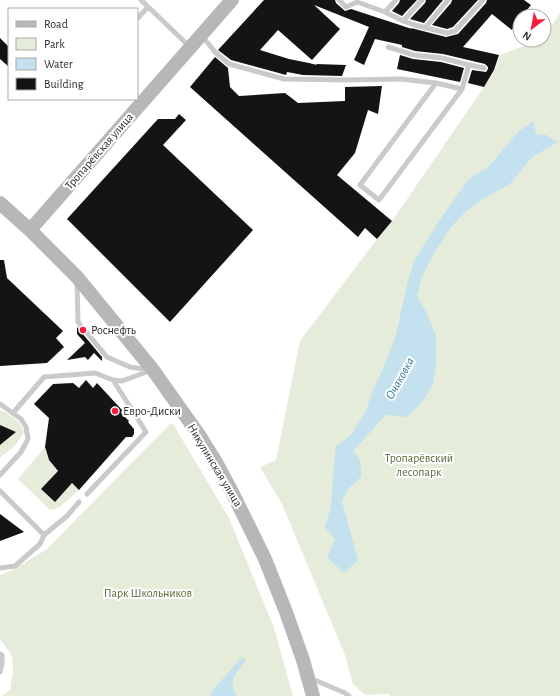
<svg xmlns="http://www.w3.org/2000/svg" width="560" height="696" font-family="'Alegreya Sans',sans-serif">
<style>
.green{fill:#e5ecd9}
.water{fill:#c3e1ee}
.building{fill:#141414}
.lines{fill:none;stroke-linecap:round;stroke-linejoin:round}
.lane{stroke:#cacaca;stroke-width:5}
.secondary{stroke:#b7b7b7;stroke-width:14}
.poi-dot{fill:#f51e41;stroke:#fff;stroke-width:1.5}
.labels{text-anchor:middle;stroke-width:4;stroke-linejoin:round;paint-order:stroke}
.street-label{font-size:12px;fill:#2d2d2d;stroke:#fff}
.poi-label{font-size:12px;fill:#2d2d2d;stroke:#fff;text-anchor:start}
.park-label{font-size:12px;fill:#556c37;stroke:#fff}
.water-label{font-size:13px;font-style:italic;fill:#347896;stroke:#fff}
</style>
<rect width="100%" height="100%" fill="#fff"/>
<path class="green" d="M560,13v683h-171v-2l-24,1 -12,-11 -8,-29 -63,-151 -22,-37 16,-7 24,-119 77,-102 15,-18 101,-147 8,-19 38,-15h5v-3z
M0,410c11,5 20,11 24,22 -6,11 -13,19 -24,25v-12l16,-13 -16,-7z
M171,423l2,1 56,94 45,110 19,68h-291l8,-6 3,-19 -1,-15 -12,-17v-64l13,-5 34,-21z
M45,447c1,4 2,9 4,13 7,12 20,21 30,30l-19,17 -10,3 -32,-31z"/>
<path class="water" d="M533,121l3,13 10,1 12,7 -27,16 -21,26 -25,14 -19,13 -15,16 -17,26 -12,24 -5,19 9,16 10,24v30l-3,19 -13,20 -13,12 -10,-1 -11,-1 -33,36c9,8 8,14 8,26l-12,11 -7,13 3,12 13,47 -14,13 -17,-16 8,-17 -10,-13 5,-17 2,-15 1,-20 3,-29 15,-11 15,-24 6,-19 8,-16 16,-41 12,-55 6,-19 25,-40 29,-41 22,-15 29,-34z
M242,657l4,3c-10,13 -19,20 -9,36h-27l2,-5z"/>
<path class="building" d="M264,0h71l1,3 9,8 6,-2 61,20 -1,-1 35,9 12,-3 28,-31 1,-3h37l7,5 -9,11h-2v3l-8,11 -20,-16 -29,33 36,8 -5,15 -10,17 -16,-4 4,-13 14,2 2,-3v-2l-3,-3 -42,-10 -28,-3 -13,-4v-2l-27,-6 -11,26 -10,-5 15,-33 -55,-22 26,24 -28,31 -34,-30 -18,20 29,9 20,4 8,2 -1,-1 30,1 -4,11 -39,-1 -16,-3 -1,3 -55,-15 -13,-10z
M400,0h17l-15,16 -10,-5 7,-8z
M426,0h17l-19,23 -14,-4 15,-16z
M452,0h26l-25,27 -6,2 -15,-4 19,-22z
M0,38l9,9v20l-9,-8z
M400,55l13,4 28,3 23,6 -4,14 -63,-13z
M215,57l13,11 2,19 9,9 46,-3 13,10 47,-2v-14l37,-1 -4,28 -10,-4 -13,43 -18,22 55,46 -15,18 -12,-11 -7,9 -168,-150z
M179,114l7,6 -23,25 90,85 -83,92 -103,-103 91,-100h17z
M0,260h4l3,18 56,53 -7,7 8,9 -17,16 -47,3z
M77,327l25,30v4l-8,-8 -6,7 -3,-3 -18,3 18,-17 -8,-9z
M86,380l7,8 4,-5 25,27 -1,3 8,8 -1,1 6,7v5l-2,3h-6l-47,53 -7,-7 -17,19 -14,-13 17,-18 -9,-11 -3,-10 -1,-3 4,-29 -15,-14 19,-20 20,-1 6,5z
M0,425l16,7 -16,13z
M0,514l24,18 -24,9z"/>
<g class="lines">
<path class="lane" d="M141,0l49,47
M339,0l7,7 11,-5 28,10 18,9 12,4 32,8 8,-2 28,-31
M385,12l11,-12
M137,19l11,-12
M403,21l19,-21
M425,28l23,-28
M202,36l13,16 14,12 55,15 62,1 55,-1 35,4 26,6 7,-24
M388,47l26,8 28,3 27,7 15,3
M436,83l-76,102 19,15 83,-111
M77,282l1,40 29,35 23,10 20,3
M0,404l21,15 5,8 2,12 -7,13 -21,23
M13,413l31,-36 51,-4 18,7 9,1 30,-11
M0,491l44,44 23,-19 12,-14
M87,494l59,-62 -33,-52
M0,568l15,-2 25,-22 4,-9
M0,654l2,1v9l-2,8
M310,678l35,15 4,3"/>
<path class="secondary" d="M0,203l30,27 47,47 76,93 46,65 18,29 16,30 32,65 21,53 17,48 10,36
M30,230l202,-230"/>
</g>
<g class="poi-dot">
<circle cx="83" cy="330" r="4"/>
<circle cx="115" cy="411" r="4"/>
</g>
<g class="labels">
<g class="street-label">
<text transform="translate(99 151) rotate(-49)" y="4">Тропарёвская улица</text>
<text transform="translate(215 465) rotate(59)" y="4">Никулинская улица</text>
</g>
<g class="poi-label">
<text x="91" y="334">Роснефть</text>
<text x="123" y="415">Евро-Диски</text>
</g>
<g class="park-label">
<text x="419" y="462">Тропарёвский<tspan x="419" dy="14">лесопарк</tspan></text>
<text x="148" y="597">Парк Школьников</text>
</g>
<g class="water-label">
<text transform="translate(399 378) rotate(-61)" y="5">Очаковка</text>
</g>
</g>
<rect x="8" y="8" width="130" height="92" fill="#ffffff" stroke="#ababab"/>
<rect x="16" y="21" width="20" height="6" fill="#b7b7b7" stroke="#ababab"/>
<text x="44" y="28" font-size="12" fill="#2d2d2d">Road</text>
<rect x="16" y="38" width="20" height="12" fill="#e5ecd9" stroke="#ababab"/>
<text x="44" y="48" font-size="12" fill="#2d2d2d">Park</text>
<rect x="16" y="58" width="20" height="12" fill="#c3e1ee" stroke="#ababab"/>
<text x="44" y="68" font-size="12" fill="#2d2d2d">Water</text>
<rect x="16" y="78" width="20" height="12" fill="#141414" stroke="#ababab"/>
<text x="44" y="88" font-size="12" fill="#2d2d2d">Building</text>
<g transform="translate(532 28) rotate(212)"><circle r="19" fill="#ffffff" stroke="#ababab"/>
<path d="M0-3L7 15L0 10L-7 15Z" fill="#f51e41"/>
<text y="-6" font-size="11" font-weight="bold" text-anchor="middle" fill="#2d2d2d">N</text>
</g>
</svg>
